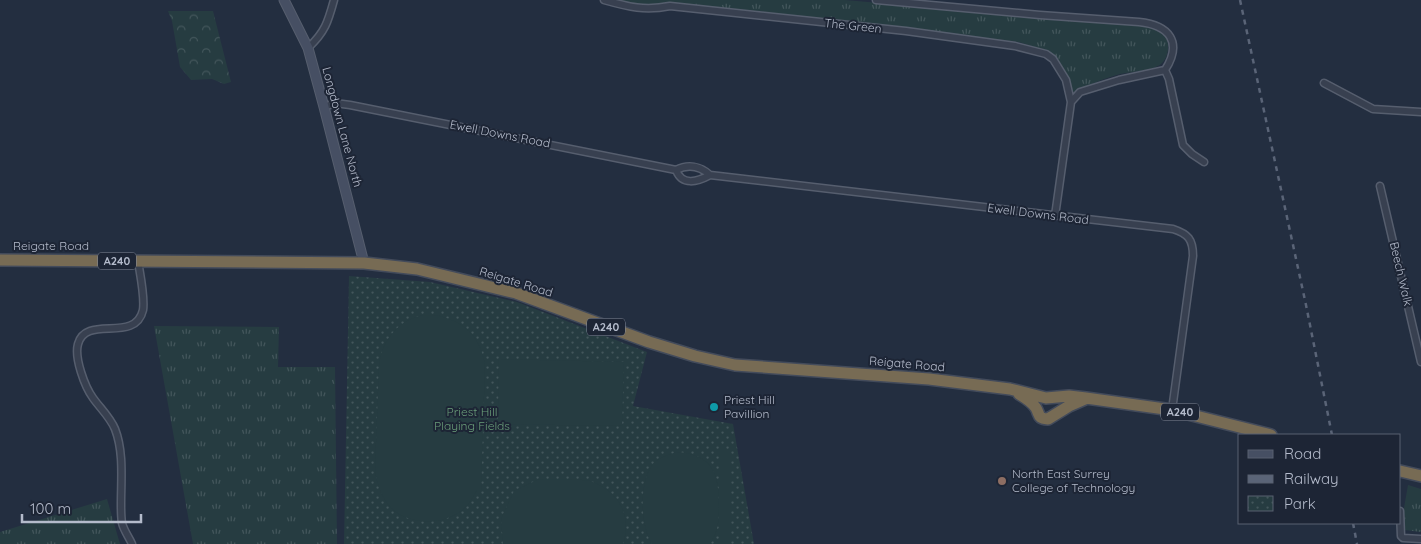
<svg xmlns="http://www.w3.org/2000/svg" width="1421" height="544" font-family="Quicksand,sans-serif">
<style>
.grass{fill:url(#grass-tufts)}
.forest{fill:url(#forest-crowns)}
.park{fill:url(#park-dots)}
.garden{fill:#263c41}
.lines{fill:none;stroke-linecap:round;stroke-linejoin:round}
.street-casing{stroke:#565e6e;stroke-width:9}
.secondary-casing{stroke:#565e6e;stroke-width:11}
.highway-casing{stroke:#434b5b;stroke-width:14}
.street{stroke:#384050;stroke-width:6}
.secondary{stroke:#464f63;stroke-width:9}
.highway{stroke:#776b54;stroke-width:11}
.rail{stroke:#5a6477;stroke-width:2.5;stroke-dasharray:5 5;stroke-linecap:butt}
.culture-dot{fill:#0f9aa8;stroke:#1d2535;stroke-width:2}
.education-dot{fill:#8d6e63;stroke:#1d2535;stroke-width:2}
.labels{text-anchor:middle;stroke-width:4;stroke-linejoin:round;paint-order:stroke}
.shield{fill:#1d2535;stroke:#878e9e;stroke-width:1}
.shield-label{font-size:11px;font-weight:bold;fill:#b4bbcb}
.street-label{font-size:12px;fill:#b4bbcb;stroke:#1d2535}
.poi-label{font-size:12px;fill:#b4bbcb;stroke:#1d2535;text-anchor:start}
.park-label{font-size:12px;fill:#6a9d79;stroke:#1d2535}
</style>
<defs>
<pattern id="grass-tufts" width="24" height="20" patternUnits="userSpaceOnUse" patternTransform="scale(1.25)"><rect width="24" height="20" fill="#263c41"/><path d="M3 7l-1-3M5 7V3M7 7l1-3M15 17l-1-3M17 17v-4M19 17l1-3" fill="none" stroke="#43565b"/></pattern>
<pattern id="forest-crowns" width="20" height="18" patternUnits="userSpaceOnUse" patternTransform="scale(1.25)"><rect width="20" height="18" fill="#263c41"/><path d="M2 6a3 3 0 1 1 6 0M12 15a3 3 0 1 1 6 0" fill="none" stroke="#43565b"/></pattern>
<pattern id="park-dots" width="8" height="8" patternUnits="userSpaceOnUse" patternTransform="scale(1.25)"><rect width="8" height="8" fill="#263c41"/><path d="M2 2h.1M6 6h.1" fill="none" stroke="#43565b" stroke-width="1.8" stroke-linecap="round"/></pattern>
</defs>
<rect width="100%" height="100%" fill="#232e40"/>
<path class="grass" d="M618,0h227l297,26c10,1 21,3 25,14 3,8 0,19 -6,24 -8,7 -31,8 -41,10 -16,4 -32,12 -47,18l-20,-35 -9,-7 -25,-8 -121,-14 -258,-23z
M154,326l125,1 -1,40h57l2,177h-144z
M1408,485l13,4v43l-16,-2 -2,-16z
M107,499l13,45h-120v-12z"/>
<path class="forest" d="M168,11h45l18,71 -7,2 -12,-5 -21,1 -11,-13 -8,-46z"/>
<path class="park" d="M349,276l81,6 87,20 130,50 -14,54 100,18 21,120h-410z"/>
<path class="garden" d="M436,315c29,7 43,20 49,49l-4,126h-4c-5,9 -10,18 -19,23 -22,14 -59,11 -73,-13 -6,-10 -9,-20 -10,-32l4,-102c2,-23 18,-45 41,-50 5,-1 11,0 16,-1z
M499,359l125,3 -2,64 -124,-2z
M720,450h10v94h-10z
M678,452c36,3 41,23 41,55 0,14 -1,25 -9,37h-58c-12,-18 -14,-68 4,-83 7,-5 15,-7 22,-9z
M539,479c12,1 44,-1 54,3 27,11 39,35 30,62h-120l-2,-25 13,-28z"/>
<g class="lines">
<g class="street-casing">
<path id="street" d="M604,0c25,7 41,11 66,6l236,25 109,15 31,8 7,5 13,21 5,22 -16,114
M876,0l164,15 99,7c30,3 44,20 26,48l-46,10 -39,12 -9,10
M308,48c17,-16 20,-26 26,-48
M1165,70l4,9 14,66 9,9 12,8
M1324,83l49,26 48,3
M324,107l11,-4 15,2 326,65c12,-6 24,-4 34,5l463,54c15,5 20,10 20,27l-21,154
M676,170c6,16 21,12 34,5
M1380,186l41,176
M1400,511l1,25 2,2 18,1
M132,544c-3,-7 -8,-13 -10,-21 -1,-6 -1,-12 -1,-19 0,-24 3,-52 -6,-75 -5,-12 -15,-21 -22,-31 -8,-11 -19,-40 -15,-54 8,-30 57,0 65,-34 2,-13 -3,-36 -5,-49"/>
</g>
<g class="secondary-casing">
<path id="secondary" d="M284,0l24,48 16,59 40,156"/>
</g>
<g class="highway-casing">
<path id="highway" d="M0,260l364,3 53,6 99,24 133,49 46,14 40,9 194,14 81,10 36,9 23,-2 17,2 86,12 99,25
M1019,394c5,3 14,9 17,14 4,7 1,10 12,11l21,-13 16,-7
M1400,471l21,5"/>
</g>
<use href="#street" class="street"/>
<use href="#secondary" class="secondary"/>
<use href="#highway" class="highway"/>
<path class="rail" d="M1240,0l66,305 26,130
M1353,523l4,21"/>
</g>
<circle class="culture-dot" cx="714" cy="407" r="5"/>
<circle class="education-dot" cx="1002" cy="481" r="5"/>
<g class="labels">
<g class="shield">
<rect x="98" y="252.5" width="38" height="17" rx="4"/>
<rect x="587" y="318.5" width="38" height="17" rx="4"/>
<rect x="1161" y="403.5" width="38" height="17" rx="4"/>
</g>
<g class="shield-label">
<text x="117" y="265">A240</text>
<text x="606" y="331">A240</text>
<text x="1180" y="416">A240</text>
</g>
<g class="street-label">
<text transform="translate(853 26) rotate(6)" y="4">The Green</text>
<text transform="translate(342 127) rotate(75)" y="4">Longdown Lane North</text>
<text transform="translate(500 134) rotate(11)" y="4">Ewell Downs Road</text>
<text transform="translate(1038 214) rotate(7)" y="4">Ewell Downs Road</text>
<text x="51" y="250">Reigate Road</text>
<text transform="translate(1401 274) rotate(77)" y="4">Beech Walk</text>
<text transform="translate(516 282) rotate(17)" y="4">Reigate Road</text>
<text transform="translate(907 364) rotate(5)" y="4">Reigate Road</text>
</g>
<g class="poi-label">
<text x="724" y="404">Priest Hill<tspan x="724" dy="14">Pavillion</tspan></text>
<text x="1012" y="478">North East Surrey<tspan x="1012" dy="14">College of Technology</tspan></text>
</g>
<g class="park-label">
<text x="472" y="416">Priest Hill<tspan x="472" dy="14">Playing Fields</tspan></text>
</g>
</g>
<rect x="1238" y="434" width="162" height="90" fill="#1d2535" stroke="#596171"/>
<rect x="1248" y="450" width="25" height="8" fill="#464f63" stroke="#596171"/>
<text x="1284" y="459" font-size="15" fill="#b4bbcb">Road</text>
<rect x="1248" y="475" width="25" height="8" fill="#5a6477" stroke="#596171"/>
<text x="1284" y="484" font-size="15" fill="#b4bbcb">Railway</text>
<rect x="1248" y="496" width="25" height="15" fill="url(#park-dots)" stroke="#596171"/>
<text x="1284" y="509" font-size="15" fill="#b4bbcb">Park</text>
<path d="M22 514v8h119v-8" fill="none" stroke="#b4bbcb" stroke-width="2.5"/>
<text x="30" y="514" font-size="15" fill="#b4bbcb" stroke="#1d2535" stroke-width="4" paint-order="stroke">100 m</text>
</svg>
